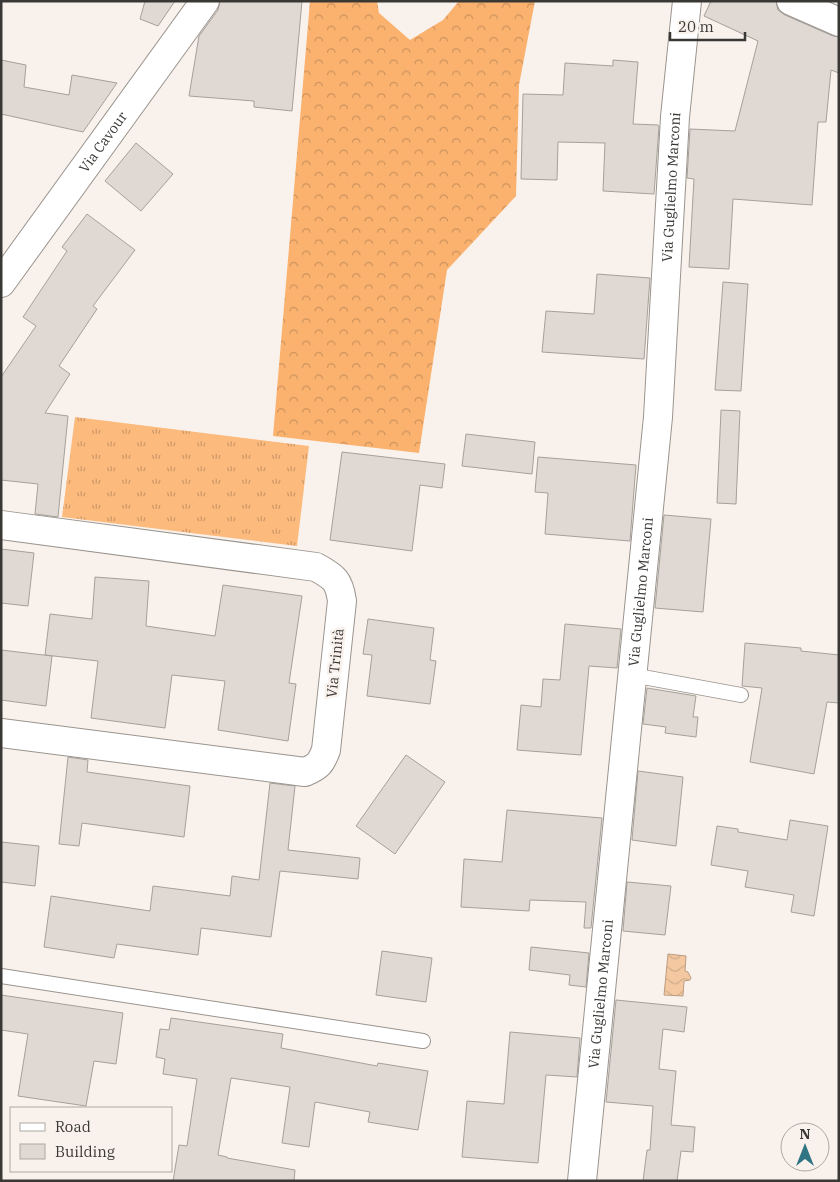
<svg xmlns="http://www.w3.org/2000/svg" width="840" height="1182" font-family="'IBM Plex Serif',serif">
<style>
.grass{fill:url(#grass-tufts)}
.forest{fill:url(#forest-crowns)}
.water{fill:url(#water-waves);stroke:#bc9d81}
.building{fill:#dfd8d3;stroke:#a6a09a}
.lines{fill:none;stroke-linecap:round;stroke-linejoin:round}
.lane-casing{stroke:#9a948e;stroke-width:16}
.street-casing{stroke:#9a948e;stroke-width:30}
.secondary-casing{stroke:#9a948e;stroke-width:30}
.lane{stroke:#fff;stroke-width:14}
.street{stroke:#fff;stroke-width:28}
.secondary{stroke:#fff;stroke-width:28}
.labels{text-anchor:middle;stroke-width:5;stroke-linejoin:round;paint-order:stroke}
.street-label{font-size:14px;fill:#3a3835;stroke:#f9f2ec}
</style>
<defs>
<pattern id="grass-tufts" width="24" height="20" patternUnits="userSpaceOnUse" patternTransform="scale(1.25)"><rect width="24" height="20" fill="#fdba7d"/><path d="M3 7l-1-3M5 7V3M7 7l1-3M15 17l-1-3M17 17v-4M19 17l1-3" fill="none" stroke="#ce9867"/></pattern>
<pattern id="forest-crowns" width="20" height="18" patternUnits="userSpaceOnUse" patternTransform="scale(1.25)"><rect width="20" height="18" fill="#fbb26f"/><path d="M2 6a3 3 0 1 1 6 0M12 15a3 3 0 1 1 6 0" fill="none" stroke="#cc925c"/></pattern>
<pattern id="water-waves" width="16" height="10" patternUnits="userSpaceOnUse" patternTransform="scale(1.25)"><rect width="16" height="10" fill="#f4c8a1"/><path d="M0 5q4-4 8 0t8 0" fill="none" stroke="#d2ad8b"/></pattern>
</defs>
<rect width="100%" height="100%" fill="#f9f2ec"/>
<path class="grass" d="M75,417l234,29 -12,100 -235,-29z"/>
<path class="forest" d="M310,1h67l2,12 31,27 33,-20 16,-19h76l-16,84 -3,111 -69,74 -28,183 -146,-17z"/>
<path class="water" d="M668,954l18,2 -1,15 3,1 3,6 -1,2 -6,1 -1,15 -19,-1z"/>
<path class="building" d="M145,1h30l-17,25 -18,-7z
M220,1h82l-10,110 -38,-4v-6l-65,-5 10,-60 19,-26z
M711,1h65l2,9 7,5 48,21 6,1v36l-8,-3 -5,52h-8l-6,83 -79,-6 -4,70 -40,-2 5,-88 -7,-1 3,-49 45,2 23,-90 -54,-25z
M1,60l25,5 -2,22 45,8 3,-20 45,8 -34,49 -82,-18z
M613,60l25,2 -5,62 25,1 1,2 -5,67 -51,-3 2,-48 -47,-1 -1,38 -36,-1 2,-85 40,1 2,-32 48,3z
M136,143l37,31 -32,37 -36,-30z
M87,214l48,36 -42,56 4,3 -38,57 11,8 -25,39 23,3 -10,101 -23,-3 3,-30 -37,-4v-103l35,-51 -13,-9 44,-66 -5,-4z
M597,274l53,4 -6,81 -102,-7 4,-41 48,3z
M723,282l25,2 -7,107 -26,-1z
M721,410l19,1 -4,93 -19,-1z
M466,434l69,8 -3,32 -70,-8z
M342,452l103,12 -3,24 -22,-3 -8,66 -82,-11z
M538,457l98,8 -6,76 -85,-7 3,-41 -13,-1z
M664,515l47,4 -8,93 -48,-4z
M1,549l33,4 -6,53 -27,-3z
M95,577l54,4 -3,45 69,10 8,-51 79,11 -13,87 7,1 -8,57 -70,-11 7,-49 -53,-6 -7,53 -74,-10 7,-57 -53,-6 5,-41 42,5z
M368,619l66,9 -4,32 6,1 -6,43 -63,-8 5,-41 -9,-1z
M565,624l56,5 -4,39 -28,-2 -8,89 -64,-5 4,-45 20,2 2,-28 17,1z
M745,643l56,5v3l38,4v48l-12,-1 -13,72 -64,-12 12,-74 -20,-2z
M1,650l51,6 -6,50 -45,-6z
M647,688l49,8 -3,21h5l-2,20 -31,-4 1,-6 -23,-3z
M406,755l39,27 -50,72 -39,-28z
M68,757l20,3 -1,12 103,14 -6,51 -102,-14 -3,23 -20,-2z
M638,771l45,6 -7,69 -44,-6z
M270,783l25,3 -7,64 72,8 -2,21 -78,-8 -9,66 -70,-9 -3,27 -81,-11 -3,14 -70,-11 7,-51 99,15 3,-25 77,10 2,-20 27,4z
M507,810l95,8 -11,110h-7l2,-26 -56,-2 -1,11 -68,-4 3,-48 38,3z
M790,820l38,6 -14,90 -23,-4 3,-17 -49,-8 3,-16 -37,-6 6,-39 21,3v3l49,8z
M1,842l38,4 -4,40 -34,-4z
M627,882l44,4 -6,49 -42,-4z
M531,947l58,6 -3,34 -17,-2 1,-10 -41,-5z
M382,951l50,7 -6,44 -50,-7z
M1,995l122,18 -7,51 -22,-3 -8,45 -68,-10 10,-62 -27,-4z
M616,1000l71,7 -3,25 -21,-3 -4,40 17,2 -5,54 24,2 -2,25 -12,-1 -4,30h-34l4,-31h3l3,-44 -47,-4z
M171,1018l112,16 -2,14 96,18 1,-3 50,8 -10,59 -50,-8 2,-10 -55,-10 -6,45 -27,-4 8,-56 -59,-9 -13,77 9,2v1l68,12 -1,11h-121l6,-36 8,1 10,-67 -34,-5 2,-15 -9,-2 4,-28 9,1z
M510,1032l70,6 -3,39 -31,-2 -8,88 -76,-6 5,-56 37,3z"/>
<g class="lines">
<g class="lane-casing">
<path id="lane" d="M632,675l109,20
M1,976l422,65"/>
</g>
<g class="street-casing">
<g id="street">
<path d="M791,1l48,21"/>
<path d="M1,525l315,42c18,10 23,13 26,34l-16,149c-5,13 -7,16 -21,22l-304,-39"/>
<path id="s1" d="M582,1181l76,-764 17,-300 12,-116"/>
</g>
</g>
<g class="secondary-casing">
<g id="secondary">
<path id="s2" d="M1,283l204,-282"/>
</g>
</g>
<use href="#lane" class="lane"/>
<use href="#street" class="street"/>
<use href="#secondary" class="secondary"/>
</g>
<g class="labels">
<g class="street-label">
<text dy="5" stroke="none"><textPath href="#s2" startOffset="174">Via Cavour</textPath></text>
<text dy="5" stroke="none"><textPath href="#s1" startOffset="998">Via Guglielmo Marconi</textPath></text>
<text dy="5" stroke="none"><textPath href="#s1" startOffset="592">Via Guglielmo Marconi</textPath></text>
<text transform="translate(335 663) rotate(-84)" y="5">Via Trinità</text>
<text dy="5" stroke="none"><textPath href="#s1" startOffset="188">Via Guglielmo Marconi</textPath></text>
</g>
</g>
<rect width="840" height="1182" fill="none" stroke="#3a3835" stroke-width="5"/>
<rect x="10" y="1107" width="162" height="65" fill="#f9f2ec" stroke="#ada8a3"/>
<rect x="20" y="1123" width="25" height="8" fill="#ffffff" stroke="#ada8a3"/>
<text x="55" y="1132" font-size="15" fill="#3a3835">Road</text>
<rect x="20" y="1144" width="25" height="15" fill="#dfd8d3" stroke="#ada8a3"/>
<text x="55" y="1157" font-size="15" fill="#3a3835">Building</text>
<g transform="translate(805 1147)"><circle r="24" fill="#f9f2ec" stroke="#ada8a3"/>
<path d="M0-4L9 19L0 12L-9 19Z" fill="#307583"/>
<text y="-8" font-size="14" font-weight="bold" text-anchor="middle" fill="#3a3835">N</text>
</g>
<path d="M670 32v8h75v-8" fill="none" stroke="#3a3835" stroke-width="2.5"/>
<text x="678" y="32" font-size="15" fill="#3a3835" stroke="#f9f2ec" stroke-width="4" paint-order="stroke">20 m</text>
</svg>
